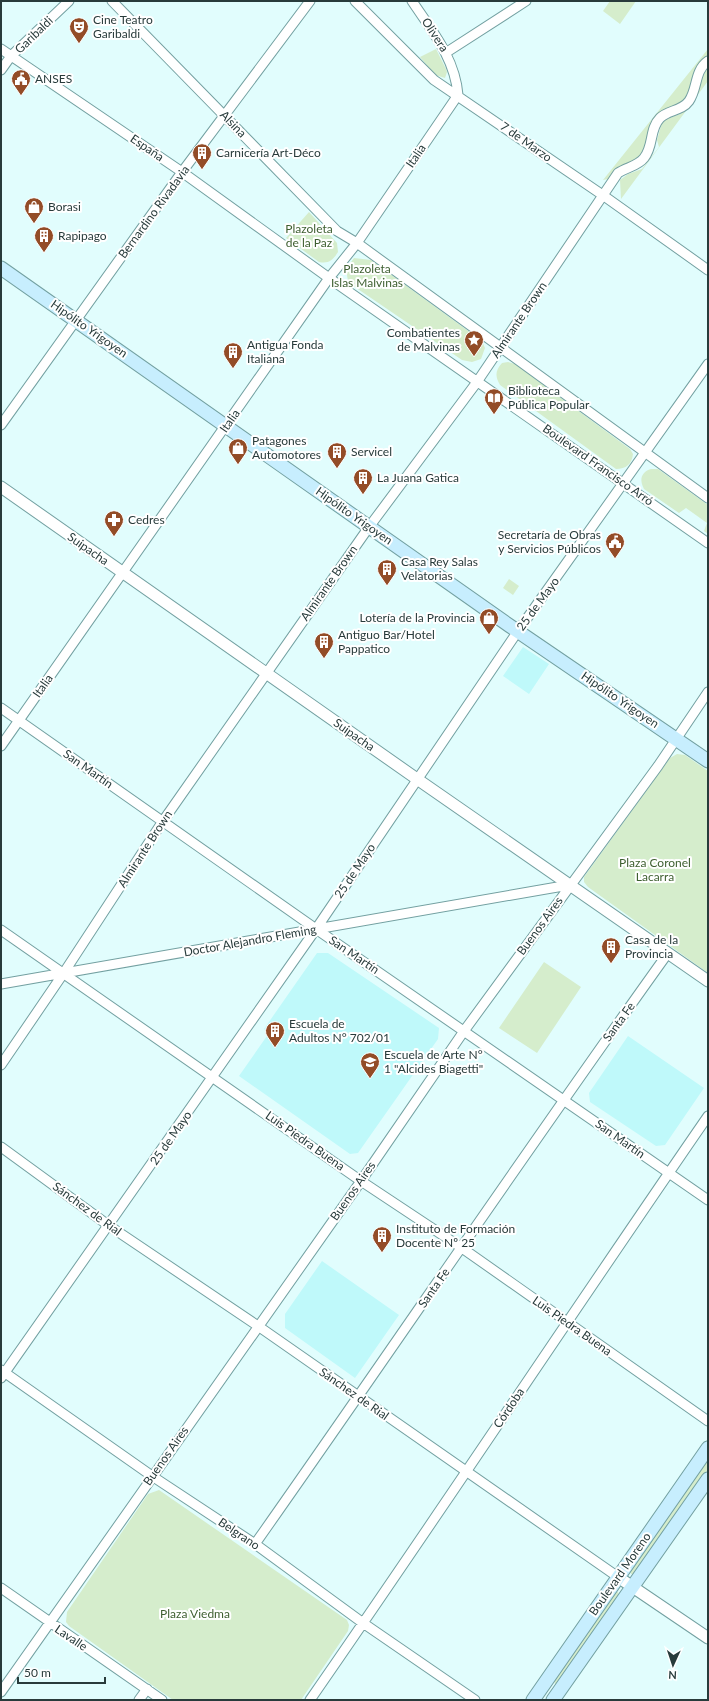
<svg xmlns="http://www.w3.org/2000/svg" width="709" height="1701" font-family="Lato,sans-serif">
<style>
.built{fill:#bff9fa}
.green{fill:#d5edcc}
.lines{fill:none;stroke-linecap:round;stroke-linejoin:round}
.minor-casing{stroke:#73a0a1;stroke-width:11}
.tertiary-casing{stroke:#73a0a1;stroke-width:13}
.secondary-casing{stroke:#73a0a1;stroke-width:15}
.minor{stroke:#fff;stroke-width:9}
.tertiary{stroke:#fff;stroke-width:11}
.secondary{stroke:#c7eefe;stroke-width:13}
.labels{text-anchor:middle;stroke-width:4;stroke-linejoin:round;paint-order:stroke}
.poi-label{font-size:12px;fill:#283b3b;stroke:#fff;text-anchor:start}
.street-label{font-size:12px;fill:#283b3b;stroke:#fff}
.park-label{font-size:12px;fill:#3e5f30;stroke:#fff}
</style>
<rect width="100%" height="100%" fill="#e1fdfd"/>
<path class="built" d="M523,647l26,17 -20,30 -26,-18z
M317,953h11l111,75 -1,11 -80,114 -8,1 -111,-78 30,-43 -5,-4z
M628,1036l76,52 -39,57 -9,1 -66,-44 -1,-9z
M322,1261l77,54 -44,63 -70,-50v-14z"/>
<path class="green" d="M610,1h26l-16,23 -17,-13z
M436,49l10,20 1,3 -2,6 -10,-3 -15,-18z
M708,49v7c-22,16 -11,27 -23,43 -7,10 -23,17 -33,23l-8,30 -6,7 -20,8 -10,12 -5,1z
M708,65v16l-87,118 -1,-19 8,-6 14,-5 17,-22 -2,-7 5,-18c6,-5 17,-6 23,-11 15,-16 12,-31 23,-46z
M309,212l28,31 1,9c-5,8 -9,12 -19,10l-33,-24z
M354,258l17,2 111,81 3,7 -4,11 -9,3 -10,-2 -113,-77c-4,-11 -2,-16 5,-25z
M508,362l7,2 115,85 3,5c-1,10 -7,15 -17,15l-116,-84c-5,-9 -5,-14 2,-22z
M651,469h7l50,36v29l-4,-3 3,-8 -21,-15 -7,5 -35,-24c-5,-9 -3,-17 7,-20z
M509,579l10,7 -6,9 -10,-7z
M677,754l8,1 23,16v202l-120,-86 -4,-5v-5l86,-119z
M544,962l37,25 -44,66 -38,-25z
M708,1458v11l-73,105h-4l-1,-4z
M159,1490l188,130 2,5 -1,6 -47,69h-128l-104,-74 -3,-4 1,-10 81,-118z
M615,1592h3l1,3 -63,92 -2,-6z"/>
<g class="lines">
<g class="minor-casing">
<path id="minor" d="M112,1l225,230 20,12 351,255
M355,1l79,79 170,116 104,74
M412,1c20,30 43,57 46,94
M1,49l181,123 147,106 379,265
M447,52l79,-51
M1,70l10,-14 58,-55
M1,425l181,-253 128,-171
M1,708l315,221 392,271
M1,746l328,-468 28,-35 101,-148
M1,930l360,251 101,67 246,173
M1,984l568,-99
M1,1065l62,-91 100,-153 206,-294 108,-145 141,-209c9,-6 20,-7 26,-15 10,-12 5,-29 16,-40 8,-8 22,-7 29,-17 9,-13 5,-30 19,-40
M1,1147l107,78 150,101 360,251
M1,1370l151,106 103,68 108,79 112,77
M1,1378l315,-449 202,-298 190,-267
M255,1544c138,-196 273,-396 413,-591
M1,1588l161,112
M1,1692l360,-511 103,-150 194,-265 50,-74
M139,1700l8,-11
M310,1700c134,-193 264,-390 398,-584"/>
</g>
<g class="tertiary-casing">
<path id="tertiary" d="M1,487l416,292 291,202
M618,1577l90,61"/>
</g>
<g class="secondary-casing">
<path id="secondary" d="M1,268l509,358 198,135
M533,1700l175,-252
M553,1700l155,-221"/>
</g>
<use href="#minor" class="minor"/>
<use href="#tertiary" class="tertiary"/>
<use href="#secondary" class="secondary"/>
</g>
<defs>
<g id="theatre-pin" transform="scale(1)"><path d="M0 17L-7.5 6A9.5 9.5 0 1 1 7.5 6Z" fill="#934c27" stroke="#fff"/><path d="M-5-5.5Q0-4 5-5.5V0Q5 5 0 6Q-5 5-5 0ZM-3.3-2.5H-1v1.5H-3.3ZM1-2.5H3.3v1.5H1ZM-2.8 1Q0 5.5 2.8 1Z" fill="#fff"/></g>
<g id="civic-pin" transform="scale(1)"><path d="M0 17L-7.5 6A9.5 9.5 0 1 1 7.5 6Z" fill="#934c27" stroke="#fff"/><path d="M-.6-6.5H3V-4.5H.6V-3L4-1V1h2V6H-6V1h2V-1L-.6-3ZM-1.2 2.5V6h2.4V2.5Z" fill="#fff"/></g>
<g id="building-pin" transform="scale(1)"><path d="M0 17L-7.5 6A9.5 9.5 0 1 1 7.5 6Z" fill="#934c27" stroke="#fff"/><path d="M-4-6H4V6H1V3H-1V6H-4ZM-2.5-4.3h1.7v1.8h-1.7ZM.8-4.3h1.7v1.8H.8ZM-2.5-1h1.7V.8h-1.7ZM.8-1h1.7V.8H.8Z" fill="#fff"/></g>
<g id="shop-pin" transform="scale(1)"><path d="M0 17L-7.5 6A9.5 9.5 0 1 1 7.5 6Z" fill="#934c27" stroke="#fff"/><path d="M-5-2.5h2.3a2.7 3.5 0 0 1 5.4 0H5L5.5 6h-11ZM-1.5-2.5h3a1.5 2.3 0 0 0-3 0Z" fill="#fff"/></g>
<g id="sight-pin" transform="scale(1)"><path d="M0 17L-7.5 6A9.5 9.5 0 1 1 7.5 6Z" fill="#934c27" stroke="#fff"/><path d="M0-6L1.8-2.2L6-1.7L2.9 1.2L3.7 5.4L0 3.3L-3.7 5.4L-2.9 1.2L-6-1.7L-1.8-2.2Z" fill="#fff"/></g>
<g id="library-pin" transform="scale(1)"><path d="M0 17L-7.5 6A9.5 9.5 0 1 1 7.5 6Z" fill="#934c27" stroke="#fff"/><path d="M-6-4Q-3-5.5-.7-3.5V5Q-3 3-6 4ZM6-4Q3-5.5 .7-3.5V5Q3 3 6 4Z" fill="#fff"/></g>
<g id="pharmacy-pin" transform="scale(1)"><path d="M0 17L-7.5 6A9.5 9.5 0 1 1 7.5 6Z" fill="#934c27" stroke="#fff"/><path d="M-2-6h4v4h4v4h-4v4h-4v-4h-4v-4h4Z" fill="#fff"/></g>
<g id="university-pin" transform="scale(1)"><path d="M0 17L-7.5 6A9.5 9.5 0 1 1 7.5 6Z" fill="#934c27" stroke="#fff"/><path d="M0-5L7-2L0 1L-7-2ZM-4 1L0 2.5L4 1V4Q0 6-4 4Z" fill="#fff"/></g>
</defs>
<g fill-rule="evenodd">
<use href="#theatre-pin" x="79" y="27"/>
<use href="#civic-pin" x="21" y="79"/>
<use href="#building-pin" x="202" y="153"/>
<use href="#shop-pin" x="34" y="207"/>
<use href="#building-pin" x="44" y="236"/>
<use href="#sight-pin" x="474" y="340"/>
<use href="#building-pin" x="233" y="352"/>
<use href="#library-pin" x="494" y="398"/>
<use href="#shop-pin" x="238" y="448"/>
<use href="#building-pin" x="337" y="452"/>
<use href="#building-pin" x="363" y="478"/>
<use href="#pharmacy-pin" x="114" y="520"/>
<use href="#civic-pin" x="615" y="542"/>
<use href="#building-pin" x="387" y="569"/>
<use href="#shop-pin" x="489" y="618"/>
<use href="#building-pin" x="324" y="642"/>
<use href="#building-pin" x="611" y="947"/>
<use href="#building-pin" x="275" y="1031"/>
<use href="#university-pin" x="370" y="1062"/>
<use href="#building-pin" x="382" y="1236"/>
</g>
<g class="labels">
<g class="poi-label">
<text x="93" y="24">Cine Teatro<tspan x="93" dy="14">Garibaldi</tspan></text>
<text x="35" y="83">ANSES</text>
<text x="216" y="157">Carnicería Art-Déco</text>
<text x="48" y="211">Borasi</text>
<text x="58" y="240">Rapipago</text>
<text x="460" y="337" text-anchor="end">Combatientes<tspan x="460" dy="14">de Malvinas</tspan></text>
<text x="247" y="349">Antigua Fonda<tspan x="247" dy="14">Italiana</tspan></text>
<text x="508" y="395">Biblioteca<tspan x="508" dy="14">Pública Popular</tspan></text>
<text x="252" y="445">Patagones<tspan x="252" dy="14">Automotores</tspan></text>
<text x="351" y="456">Servicel</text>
<text x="377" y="482">La Juana Gatica</text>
<text x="128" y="524">Cedres</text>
<text x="601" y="539" text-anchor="end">Secretaría de Obras<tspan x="601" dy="14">y Servicios Públicos</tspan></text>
<text x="401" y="566">Casa Rey Salas<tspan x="401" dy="14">Velatorias</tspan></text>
<text x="475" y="622" text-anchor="end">Lotería de la Provincia</text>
<text x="338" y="639">Antiguo Bar/Hotel<tspan x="338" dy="14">Pappatico</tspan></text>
<text x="625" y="944">Casa de la<tspan x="625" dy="14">Provincia</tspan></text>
<text x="289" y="1028">Escuela de<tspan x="289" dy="14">Adultos N° 702/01</tspan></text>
<text x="384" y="1059">Escuela de Arte N°<tspan x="384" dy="14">1 "Alcides Biagetti"</tspan></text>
<text x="396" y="1233">Instituto de Formación<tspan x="396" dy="14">Docente Nº 25</tspan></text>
</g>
<g class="street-label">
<text transform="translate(34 35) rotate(-44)" y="4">Garibaldi</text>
<text transform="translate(435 35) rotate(57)" y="4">Olivera</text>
<text transform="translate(233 124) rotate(46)" y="4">Alsina</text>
<text transform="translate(526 142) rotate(35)" y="4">7 de Marzo</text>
<text transform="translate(147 148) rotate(34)" y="4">España</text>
<text transform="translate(416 156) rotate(-56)" y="4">Italia</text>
<text transform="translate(154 212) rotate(-54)" y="4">Bernardino Rivadavia</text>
<text transform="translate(519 320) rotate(-56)" y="4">Almirante Brown</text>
<text transform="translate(89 329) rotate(35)" y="4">Hipólito Yrigoyen</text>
<text transform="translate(230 421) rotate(-55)" y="4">Italia</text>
<text transform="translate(598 465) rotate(35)" y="4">Boulevard Francisco Arró</text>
<text transform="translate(354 516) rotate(35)" y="4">Hipólito Yrigoyen</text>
<text transform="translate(88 549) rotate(35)" y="4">Suipacha</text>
<text transform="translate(329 583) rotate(-55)" y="4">Almirante Brown</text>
<text transform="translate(538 604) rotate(-54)" y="4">25 de Mayo</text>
<text transform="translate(43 686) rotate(-55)" y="4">Italia</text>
<text transform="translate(620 700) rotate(34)" y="4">Hipólito Yrigoyen</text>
<text transform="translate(354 735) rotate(35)" y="4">Suipacha</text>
<text transform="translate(88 769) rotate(35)" y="4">San Martín</text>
<text transform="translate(145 849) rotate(-57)" y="4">Almirante Brown</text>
<text transform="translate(355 871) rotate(-56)" y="4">25 de Mayo</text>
<text transform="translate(540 926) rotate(-54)" y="4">Buenos Aires</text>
<text transform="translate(250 941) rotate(-10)" y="4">Doctor Alejandro Fleming</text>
<text transform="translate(354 955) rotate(34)" y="4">San Martín</text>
<text transform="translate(619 1022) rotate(-54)" y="4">Santa Fe</text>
<text transform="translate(171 1138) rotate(-55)" y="4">25 de Mayo</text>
<text transform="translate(620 1139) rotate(35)" y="4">San Martín</text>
<text transform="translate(305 1141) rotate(35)" y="4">Luis Piedra Buena</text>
<text transform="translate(353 1191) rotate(-55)" y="4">Buenos Aires</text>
<text transform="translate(87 1209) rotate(36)" y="4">Sánchez de Rial</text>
<text transform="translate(434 1288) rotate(-55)" y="4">Santa Fe</text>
<text transform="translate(572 1326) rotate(35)" y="4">Luis Piedra Buena</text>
<text transform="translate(354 1394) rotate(35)" y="4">Sánchez de Rial</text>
<text transform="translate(509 1408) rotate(-56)" y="4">Córdoba</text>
<text transform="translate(166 1456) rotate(-55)" y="4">Buenos Aires</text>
<text transform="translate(239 1534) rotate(34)" y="4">Belgrano</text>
<text transform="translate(620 1574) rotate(-55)" y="4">Boulevard Moreno</text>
<text transform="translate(71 1638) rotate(34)" y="4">Lavalle</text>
</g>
<g class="park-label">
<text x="309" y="233">Plazoleta<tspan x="309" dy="14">de la Paz</tspan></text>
<text x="367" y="273">Plazoleta<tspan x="367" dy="14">Islas Malvinas</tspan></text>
<text x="655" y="867">Plaza Coronel<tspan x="655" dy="14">Lacarra</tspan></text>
<text x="195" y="1618">Plaza Viedma</text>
</g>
</g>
<rect width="709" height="1701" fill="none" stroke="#283b3b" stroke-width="4"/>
<g transform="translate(673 1665) rotate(183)" stroke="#ffffff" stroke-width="3" paint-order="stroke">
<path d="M0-3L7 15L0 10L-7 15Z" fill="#283b3b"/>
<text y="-6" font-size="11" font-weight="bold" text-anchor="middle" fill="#283b3b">N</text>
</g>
<path d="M18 1677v6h87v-6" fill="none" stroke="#283b3b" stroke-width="2"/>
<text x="24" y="1677" font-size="12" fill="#283b3b" stroke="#ffffff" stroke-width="3" paint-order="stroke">50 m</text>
</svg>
